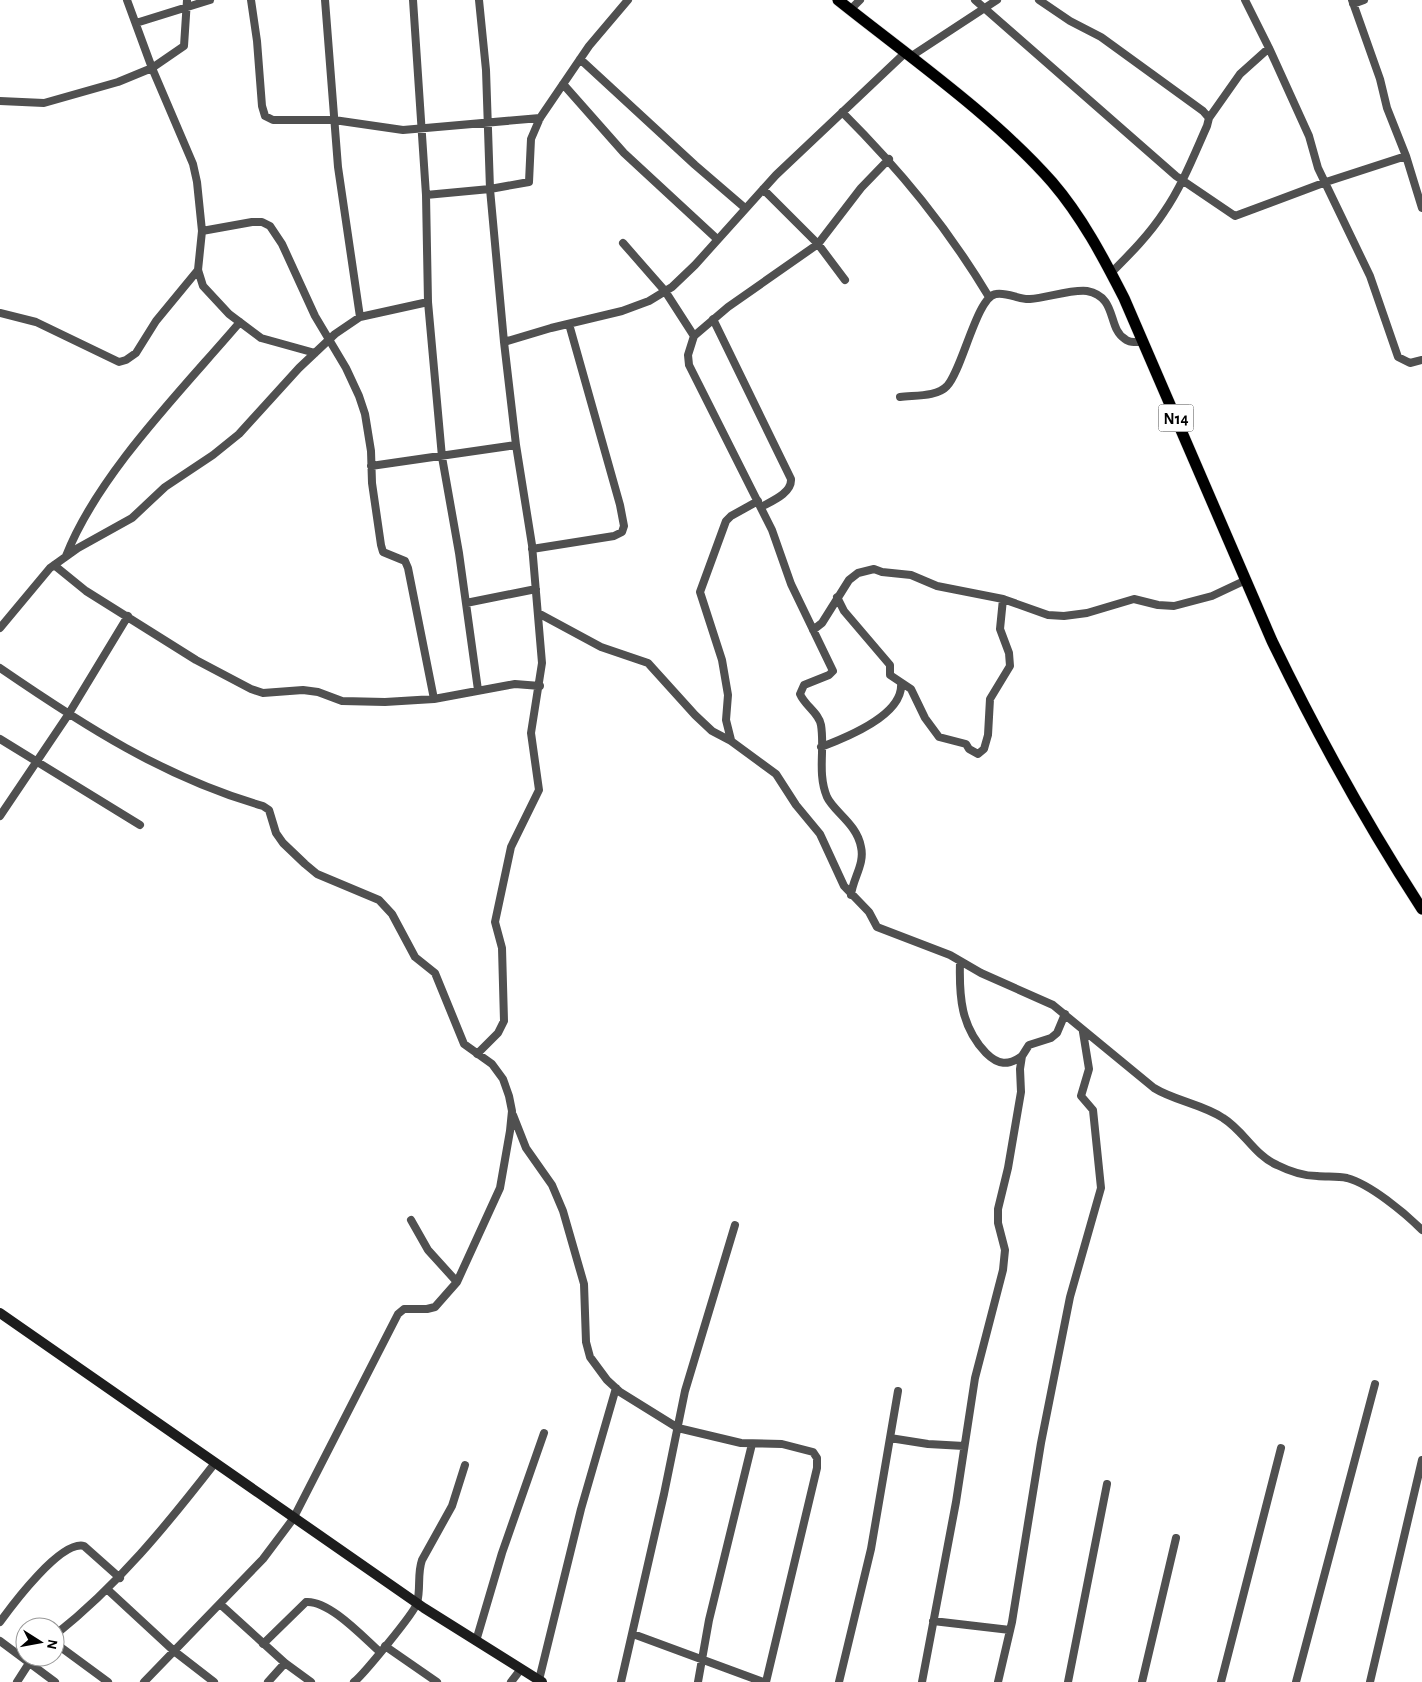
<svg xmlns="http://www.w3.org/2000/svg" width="1422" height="1682" font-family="'Alegreya Sans',sans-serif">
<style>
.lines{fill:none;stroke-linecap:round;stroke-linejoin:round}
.primary-casing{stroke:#dbdbdb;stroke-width:12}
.minor{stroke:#505050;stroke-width:8}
.secondary{stroke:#1d1d1d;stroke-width:10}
.primary{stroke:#000;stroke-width:11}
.labels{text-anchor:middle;stroke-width:4.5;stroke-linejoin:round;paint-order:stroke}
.shield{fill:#fff;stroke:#4c4c4c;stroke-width:1}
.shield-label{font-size:16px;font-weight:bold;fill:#000}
</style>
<rect width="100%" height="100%" fill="#fff"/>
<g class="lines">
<g class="primary-casing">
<path id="primary" d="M838,0c70,56 155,115 214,182 30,35 51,75 72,116l148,343c45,93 94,182 150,268"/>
</g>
<path class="minor" d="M127,0l25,68 41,96 4,18 5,49 -4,39 5,16 26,28 32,24 54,15
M251,0l6,41 5,65 3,10 8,4h61l69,10 137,-12
M325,0l13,167 22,150
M413,0l13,195
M975,0l201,176 59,40 91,-34 80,-26
M1039,0l31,21 31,16 102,74 6,7 -2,8c-13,29 -25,60 -43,86 -15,23 -34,42 -53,61
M1245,0l24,48 40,88 9,32 52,108 28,81 12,6 12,-3
M1352,0l28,79 7,29 19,48 16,52
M1353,4l11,-4
M850,10l10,-10
M136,23l74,-23
M910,57l87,-57
M580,59l115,106 50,43
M563,84l61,69 93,86
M0,101l44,2 74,-21 34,-14 32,-22 3,-46
M842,112c58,58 105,115 147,185
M1209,118l31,-44 29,-26
M763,189l55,55 27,36
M202,231l50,-9h10l8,4 12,18 33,72 31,52 13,28 6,18 6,37 1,32 9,62 2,7 22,9 3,7 26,131
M623,243l42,48 29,45
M428,302l14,155 17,96 19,137
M0,313l36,9 83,40 7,-2 10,-7 20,-32 42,-51
M713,319l78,160c1,14 -19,22 -30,28
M504,342l47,-14 71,-17 27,-10 23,-14 23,-22 81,-90 129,-122
M900,397c14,-2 37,0 47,-11 15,-15 30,-90 49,-92 12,-2 23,6 34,5 16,-1 42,-10 57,-8 31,6 20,37 38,48 4,4 12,3 18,3
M371,466l145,-21
M532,549l82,-13 8,-4 2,-6 -4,-21 -51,-181
M66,556c32,-82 116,-166 174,-234
M54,565l32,26 110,69 55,29 12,4 40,-3 15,2 24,9 43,1 49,-3 81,-15 25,2
M837,597l7,14 46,54v10l21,14 14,29 14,19 27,7 3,5 9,5 6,-5 4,-14 2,-36 20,-33 -1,-13 -9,-24 3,-30
M466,603l70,-14
M538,613l63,34 47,16 47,52 17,16 19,10 45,33 20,31 24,29 24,52 25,26 8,15 73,28 31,18 72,32 101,83c21,13 48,16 69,30 21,13 31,37 54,47 12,6 26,11 40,11 10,1 20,0 30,2 23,6 58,35 75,52
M0,628l50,-60 28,-20 54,-30 33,-31 48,-32 26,-21 60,-66 36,-34 25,-17 68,-15 -2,-107 64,-6 39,-7 2,-43 9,-21 49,-72 39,-46
M813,630l9,-7 27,-43 9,-7 16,-4 8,3 29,3 26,11 66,13 45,16 16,1 23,-3 47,-14 24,6 16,1 38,-10 34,-16
M0,668c83,57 165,110 263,138l6,4 7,23 7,10 22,21 12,10 62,26 13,14 23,43 20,16 29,71 28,20 11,15 6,17 3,15 -2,20 -10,57 -43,94 -22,25 -8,2h-23l-6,5 -105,205 -30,40 -119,123
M0,739l140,86
M731,740l-5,-20 2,-25 -6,-35 -22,-68 26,-71 5,-5 27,-15
M821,747c24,-9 83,-32 80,-64
M0,816l68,-101 60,-99
M851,895c2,-17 14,-31 10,-48 -4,-23 -27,-35 -34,-50 -10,-24 -2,-48 -6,-72 -2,-12 -16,-19 -21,-31l4,-9 25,-10 4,-4 -42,-87 -19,-54 -83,-165 -1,-10 6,-19 34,-29 90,-63 43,-56 28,-29
M960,962c-1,35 1,65 26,91 12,12 22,13 36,3
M477,1054l21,-21 6,-12 -2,-73 -7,-26 16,-75 28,-57 -8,-57 11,-70 -10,-118 -16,-100 -12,-103 -14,-153 -4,-119 -7,-70
M513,1115l13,33 26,37 11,26 21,73 2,58 4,15 17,23 13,12 58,36 63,15 41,1 31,8 4,6v10l-51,214
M411,1220l17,30 29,32
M890,1438l38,6 36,2
M108,1590l66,61 40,31
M220,1604l65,59 26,19
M933,1621l77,9
M0,1622c13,-18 61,-82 84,-76l36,32
M633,1634l130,48
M55,1635c63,-50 111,-109 160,-172
M0,1641l55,41
M476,1641l26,-88 42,-120
M55,1643l53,39
M263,1644l43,-42c23,-2 57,35 74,50
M385,1646l52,36
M539,1680l42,-171 35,-121
M17,1682l16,-25
M268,1682l17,-19
M354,1682c9,-7 61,-70 63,-79 4,-14 0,-29 5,-43l30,-54 13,-41
M511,1682l10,-13
M621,1682l43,-188 21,-103 50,-166
M698,1682l11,-62 43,-176
M839,1682l32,-133 27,-158
M922,1682l34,-180 19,-124 28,-108 2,-20 -7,-27v-14l10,-41 13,-76 -1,-23 2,-13 7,-11 22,-7 6,-5 8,-19
M998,1682l14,-60 29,-179 29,-146 31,-109 -8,-78 -12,-14 8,-27 -6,-37
M1068,1682l39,-198
M1142,1682l34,-144
M1221,1682l60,-234
M1296,1682l79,-298
M1370,1682l52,-222"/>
<path class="secondary" d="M0,1313l424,295 118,74"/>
<use href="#primary" class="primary"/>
</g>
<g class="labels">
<rect class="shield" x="1158.5" y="404.5" width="35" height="27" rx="4"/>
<g class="shield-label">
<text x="1176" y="424">N14</text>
</g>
</g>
<g transform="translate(40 1642) rotate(101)"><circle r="24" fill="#ffffff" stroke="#999999"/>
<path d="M0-4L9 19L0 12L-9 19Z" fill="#000000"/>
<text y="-8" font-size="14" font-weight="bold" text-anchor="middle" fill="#000000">N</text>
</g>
</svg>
